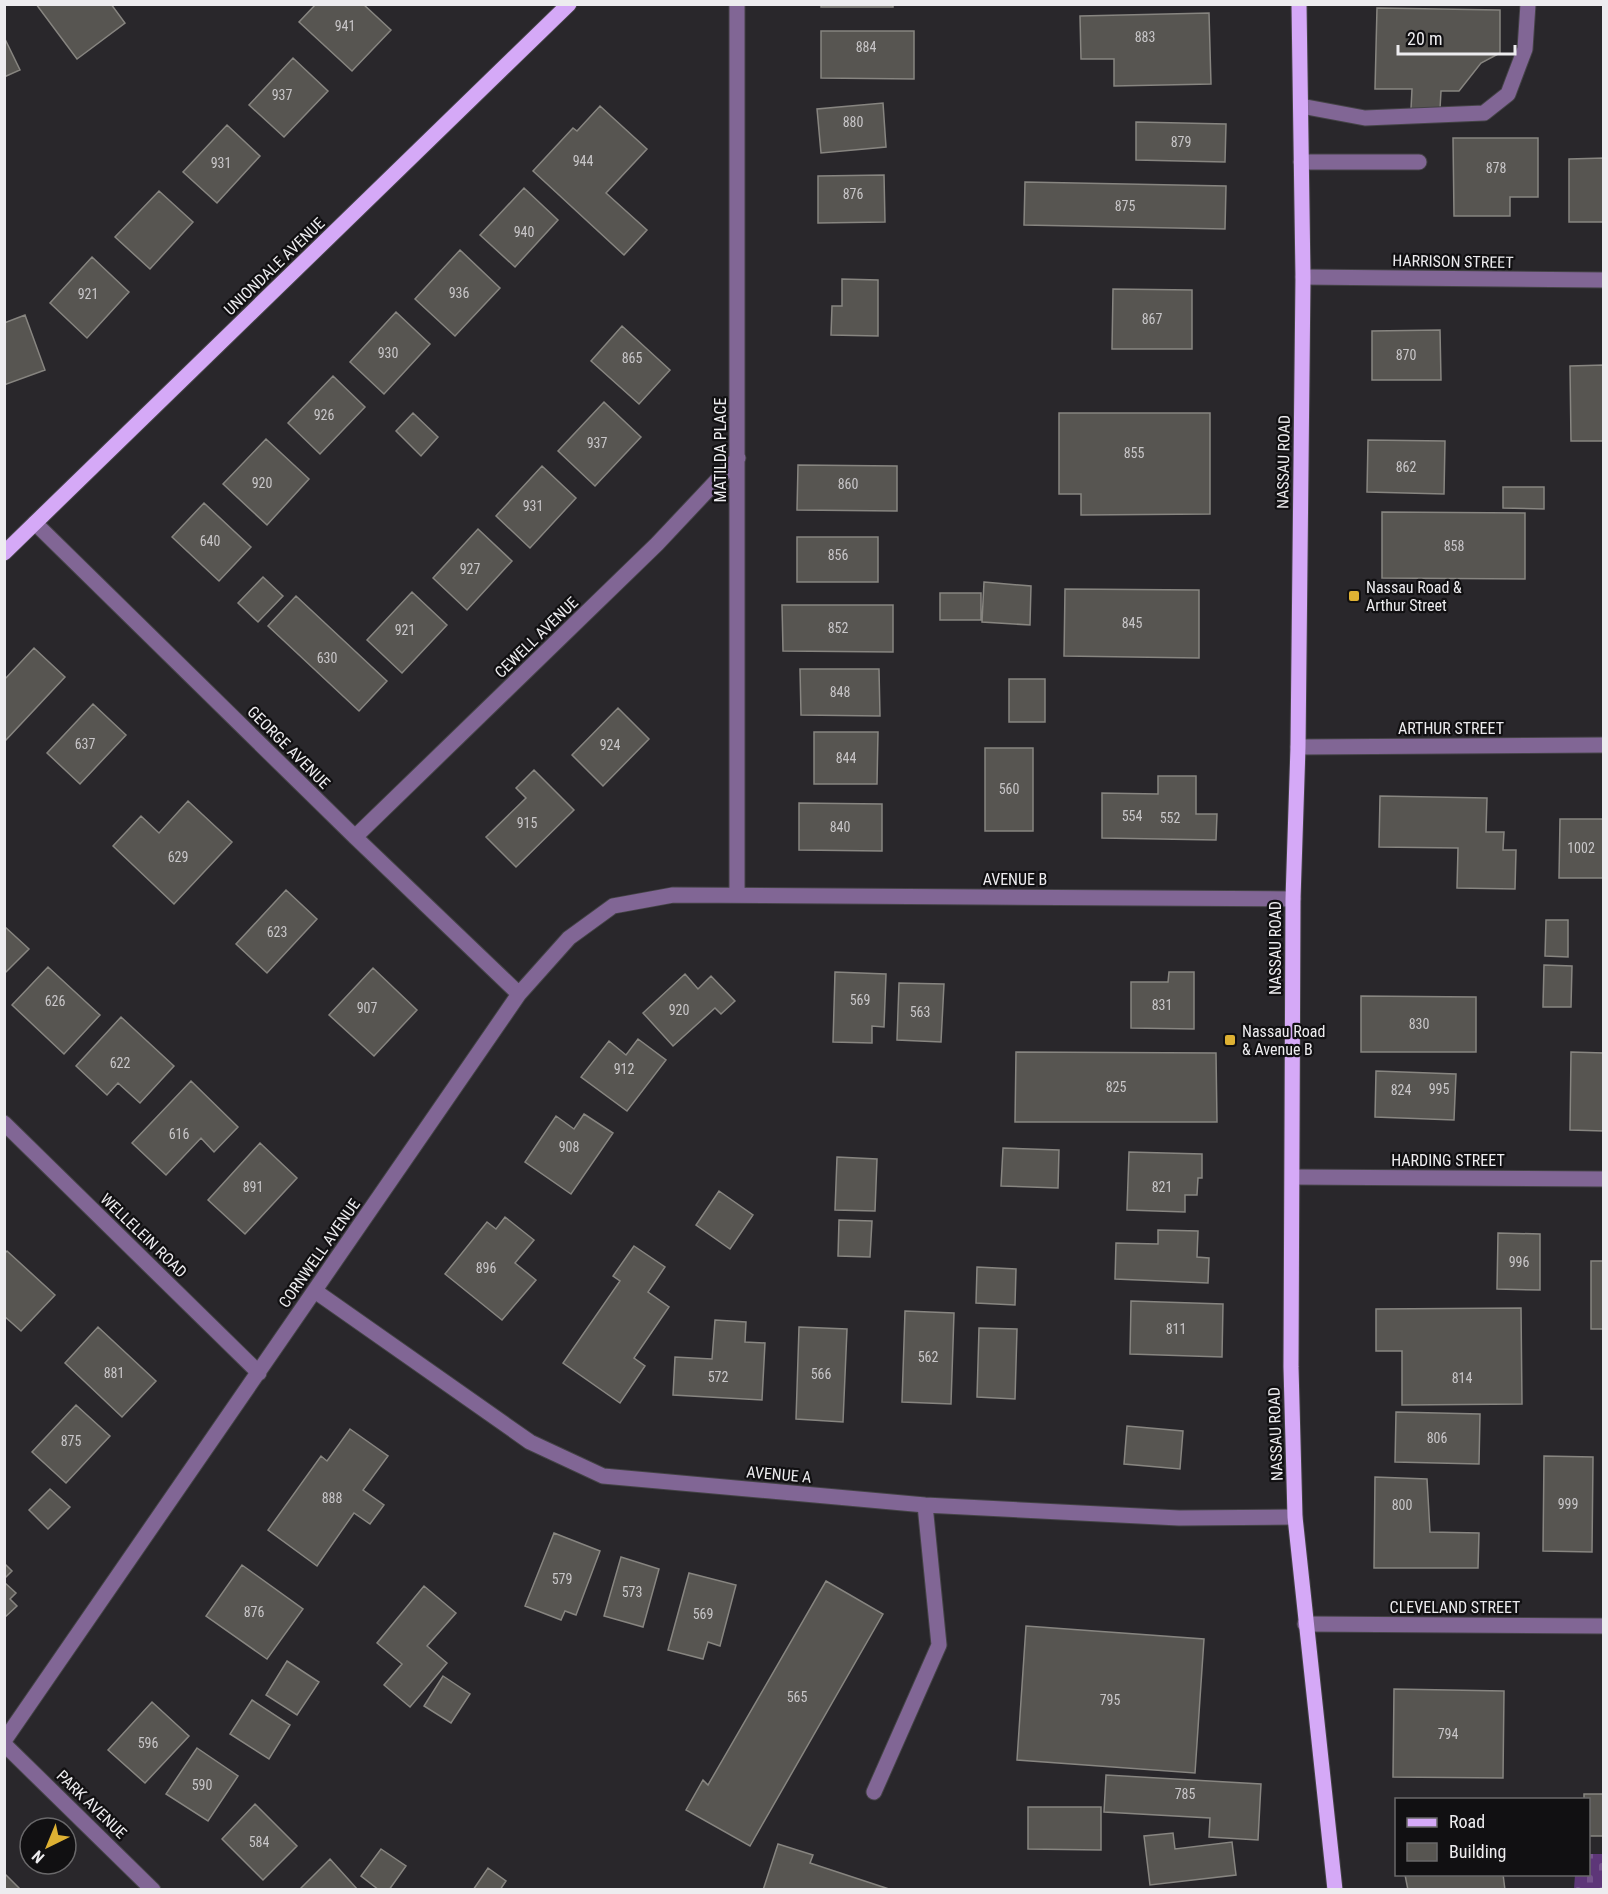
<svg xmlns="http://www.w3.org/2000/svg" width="1608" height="1894" font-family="'Roboto Condensed',sans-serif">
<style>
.cemetery{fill:url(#cemetery-stones)}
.building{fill:#575551;stroke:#878580;stroke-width:1.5}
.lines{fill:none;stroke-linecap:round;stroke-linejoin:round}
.minor-casing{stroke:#444346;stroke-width:17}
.major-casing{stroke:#444346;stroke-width:17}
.minor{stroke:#816695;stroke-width:15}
.major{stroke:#d5a9f7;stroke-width:15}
.poi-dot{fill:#deb133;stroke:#111012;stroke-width:2}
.labels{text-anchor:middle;stroke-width:4.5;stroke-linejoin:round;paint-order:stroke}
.number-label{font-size:14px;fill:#c8c6c8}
.street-label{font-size:16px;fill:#edecef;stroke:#111012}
.poi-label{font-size:16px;fill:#edecef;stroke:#111012;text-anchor:start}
</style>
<defs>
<pattern id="cemetery-stones" width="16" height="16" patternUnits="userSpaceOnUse" patternTransform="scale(1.5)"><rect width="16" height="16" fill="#5d3678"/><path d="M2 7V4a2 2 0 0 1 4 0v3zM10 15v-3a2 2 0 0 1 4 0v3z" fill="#75538c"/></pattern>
</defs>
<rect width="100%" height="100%" fill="#29272b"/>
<path class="cemetery" d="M1589,1854h14v35h-29l1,-14 13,-1z"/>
<path class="building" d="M36,4h75l14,19 -48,36z
M316,4h47l28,26 -39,41 -53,-49z
M821,4h72v3h-72z
M1377,8l123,2v43l-19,10 -22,28h-18l-1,18h-29l1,-20h-37z
M1209,13l2,71 -97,2v-27h-33l-1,-43z
M821,31h93v48l-93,-1z
M4,37l16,33 -16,7z
M293,58l35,33 -44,46 -35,-32z
M883,103l3,44 -65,6 -4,-44z
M600,106l47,43 -41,44 41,37 -23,25 -91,-84 40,-43 4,3z
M1136,122l90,2 -1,38 -89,-2z
M227,125l33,31 -43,47 -34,-31z
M1453,138h85v59h-28v19h-56z
M1604,158v64h-35v-63z
M884,175l1,47 -67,1v-47z
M1025,182l201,4 -1,43 -201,-4z
M524,188l34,32 -43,47 -35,-32z
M159,191l34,31 -43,47 -35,-32z
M460,250l40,38 -45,48 -40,-37z
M92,257l37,35 -42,46 -37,-35z
M842,279l36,1v56l-47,-1 1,-29h10z
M1113,289l79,1v59h-80z
M396,312l34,32 -46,50 -34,-32z
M25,315l20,55 -41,15v-62z
M622,326l48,44 -31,34 -48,-43z
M1440,330l1,50h-69v-49z
M1604,365v76h-33l-1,-75z
M333,376l32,31 -45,47 -32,-31z
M604,402l37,35 -46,49 -37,-35z
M413,413l25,24 -17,19 -25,-25z
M1059,413h151v101l-129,1v-21h-22z
M266,439l43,40 -42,46 -44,-41z
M1368,440l77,1 -1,53 -77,-2z
M798,465l99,1v45l-100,-1z
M542,466l34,32 -46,50 -34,-32z
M1503,487h41v22l-41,-1z
M204,503l47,44 -32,34 -47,-44z
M1382,512l143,1v66l-143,-1z
M478,529l34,32 -45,49 -34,-32z
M797,537h81v45h-81z
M263,577l20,19 -25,26 -20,-19z
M984,582l47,4 -1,39 -48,-3z
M1065,589l134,1v68l-135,-2z
M412,592l35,33 -45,48 -35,-33z
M940,593h41v27h-41z
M296,596l91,85 -28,30 -91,-85z
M782,605h111v47l-110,-1z
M34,648l31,29 -61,65v-62z
M800,669h79l1,47 -79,-1z
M1009,679h36v43h-36z
M93,704l33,31 -46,49 -33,-31z
M618,708l31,31 -46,47 -31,-31z
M814,732h64l-1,52h-63z
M985,748h48v83h-48z
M534,770l40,40 -58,57 -30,-30 40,-39 -10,-10z
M1158,776h38v38h21l-1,26 -114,-2v-45l56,1z
M1380,796l107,2 -1,34h18l-1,18h13l-1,39 -58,-1 1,-40 -79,-1z
M188,801l44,41 -58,62 -61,-58 28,-30 18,17z
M799,803l83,1v47l-83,-1z
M1560,819h44v59h-45z
M286,890l31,29 -50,54 -31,-29z
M1546,920h22v37l-23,-1z
M4,926l25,23 -25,25z
M1544,965l28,1 -1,41h-28z
M48,967l52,48 -36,39 -52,-49z
M373,968l44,42 -43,46 -45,-41z
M835,972l51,2 -2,53 -12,-1v17l-39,-1z
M1169,972h25v57l-63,-1v-46h37z
M685,974l13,15 13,-13 24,25 -14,13 -6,-6 -42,38 -30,-33z
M899,983l45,1 -3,58 -44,-2z
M1361,996l115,1v55h-115z
M121,1017l53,49 -34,37 -22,-20 -11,12 -31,-29z
M638,1039l28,21 -39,51 -46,-34 28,-36 17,14z
M1016,1052l200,1 1,69h-202z
M1571,1052l33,1v78l-34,-1z
M1376,1071l80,3 -2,46 -79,-3z
M191,1081l47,46 -24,25 -13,-14 -35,37 -34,-32z
M584,1114l29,19 -42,61 -46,-32 31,-46 18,13z
M260,1143l37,35 -52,56 -37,-34z
M1003,1148l56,2 -1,38 -57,-2z
M1129,1152l73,2v24h-4l-1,17h-12v17l-58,-2z
M837,1157l40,2 -2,52 -40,-1z
M719,1191l34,24 -23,34 -34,-24z
M505,1217l29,23 -19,23 21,17 -34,40 -57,-46 42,-52 9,7z
M839,1220l33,1 -2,36 -32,-1z
M1158,1230l40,1 -1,26 12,1 -1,25 -93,-4 1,-36 42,1z
M1498,1233l42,1v56l-43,-1z
M634,1246l31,21 -17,25 21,15 -35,51 11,8 -25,37 -57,-40 57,-82 -7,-5z
M7,1251l48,44 -34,36 -17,-15v-62z
M1591,1261h13v68h-13z
M977,1267l39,2 -1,36 -39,-2z
M1131,1301l92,3 -1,53 -92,-3z
M1521,1308l1,96 -120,1v-54h-26v-42z
M905,1311l49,2 -3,91 -49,-2z
M715,1320l31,2 -1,20 20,1 -3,57 -89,-5 2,-38 37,2z
M98,1327l58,54 -34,36 -57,-54z
M799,1327l48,2 -4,93 -47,-3z
M979,1328l38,1 -2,70 -38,-2z
M76,1405l34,31 -44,47 -34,-31z
M1396,1412l84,2 -1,50 -84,-2z
M1127,1426l56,5 -3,38 -56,-5z
M350,1429l38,27 -25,34 21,15 -14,19 -16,-11 -37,53 -49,-36 53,-74 6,5z
M1544,1456l49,1 -1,95 -49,-1z
M1375,1477l52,2 3,53 49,1 -1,35h-104z
M50,1489l20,18 -22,22 -19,-19z
M554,1533l46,18 -24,64 -11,-4 -4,9 -36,-14z
M621,1557l38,12 -16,58 -39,-11z
M4,1563l8,8 -8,8z
M242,1565l61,44 -36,50 -61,-43z
M689,1573l47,12 -16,61 -12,-4 -5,17 -35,-9z
M826,1581l57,33 -133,232 -64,-36 17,-30 5,5z
M4,1582l12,11 -6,6 7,7 -13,12z
M424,1586l32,27 -29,33 20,17 -37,44 -26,-22 18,-21 -25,-21z
M1026,1626l178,13 -9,134 -178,-13z
M287,1661l32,21 -22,33 -31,-20z
M443,1676l27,18 -19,29 -27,-17z
M1394,1689l110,2 -1,87 -110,-1z
M252,1700l38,25 -21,34 -39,-25z
M152,1702l37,34 -44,47 -37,-33z
M197,1748l41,28 -30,45 -42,-27z
M1106,1775l155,9 -3,56 -49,-3 1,-19 -106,-6z
M1584,1794h20v42h-16v-36h-4z
M255,1804l42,42 -34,34 -41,-41z
M1028,1807h73v43l-73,-1z
M1173,1833l2,16 57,-7 4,33 -86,10 -6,-49z
M778,1844l35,11 -3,8 82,27h-129z
M381,1849l25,17 -17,24h-10l-18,-14z
M330,1859l28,31h-59z
M488,1868l18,13 -6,9h-27z
M4,1873l17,17h-17z
M1503,1874l2,16h-97l-3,-15z"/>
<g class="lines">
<g class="minor-casing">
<path id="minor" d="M1301,106l64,12 119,-5 24,-19 17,-45 3,-45
M1301,162h118
M1303,277l301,3
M35,523l320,314 164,157
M1298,747l306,-2
M355,837l302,-293 81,-86
M737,895v-891
M4,1123l255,250
M1293,1177l311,2
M315,1291l215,151 73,34 322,29 254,13 116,-1
M1305,1624l299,2
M4,1741l515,-747 50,-56 44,-32 60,-11 620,4
M4,1744l149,146
M874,1792l65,-147 -14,-140"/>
</g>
<g class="major-casing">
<path id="major" d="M1299,4l4,273 -5,470 -5,152 -2,468 4,150 40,373
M4,553l565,-549"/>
</g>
<use href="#minor" class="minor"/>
<use href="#major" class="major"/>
</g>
<g class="poi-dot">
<rect x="1348" y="590" width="12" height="12" rx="3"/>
<rect x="1224" y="1034" width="12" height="12" rx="3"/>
</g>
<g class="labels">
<g class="number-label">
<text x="345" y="31">941</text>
<text x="1145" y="42">883</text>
<text x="866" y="52">884</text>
<text x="282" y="100">937</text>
<text x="853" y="127">880</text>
<text x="1181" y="147">879</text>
<text x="583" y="166">944</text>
<text x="221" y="168">931</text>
<text x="1496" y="173">878</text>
<text x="853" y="199">876</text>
<text x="1125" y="211">875</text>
<text x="524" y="237">940</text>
<text x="459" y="298">936</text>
<text x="88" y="299">921</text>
<text x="1152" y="324">867</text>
<text x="388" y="358">930</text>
<text x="1406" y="360">870</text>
<text x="632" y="363">865</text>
<text x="324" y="420">926</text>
<text x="597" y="448">937</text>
<text x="1134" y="458">855</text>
<text x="1406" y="472">862</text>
<text x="262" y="488">920</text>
<text x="848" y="489">860</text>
<text x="533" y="511">931</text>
<text x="210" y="546">640</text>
<text x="1454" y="551">858</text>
<text x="838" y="560">856</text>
<text x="470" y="574">927</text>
<text x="1132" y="628">845</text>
<text x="838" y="633">852</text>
<text x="405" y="635">921</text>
<text x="327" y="663">630</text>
<text x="840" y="697">848</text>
<text x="85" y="749">637</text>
<text x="610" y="750">924</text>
<text x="846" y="763">844</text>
<text x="1009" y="794">560</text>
<text x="1132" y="821">554</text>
<text x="1170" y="823">552</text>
<text x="527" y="828">915</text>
<text x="840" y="832">840</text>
<text x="1581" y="853">1002</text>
<text x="178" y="862">629</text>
<text x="277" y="937">623</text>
<text x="860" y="1005">569</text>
<text x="55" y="1006">626</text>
<text x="1162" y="1010">831</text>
<text x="367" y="1013">907</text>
<text x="679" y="1015">920</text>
<text x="920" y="1017">563</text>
<text x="1419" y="1029">830</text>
<text x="120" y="1068">622</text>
<text x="624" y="1074">912</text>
<text x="1116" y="1092">825</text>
<text x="1439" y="1094">995</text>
<text x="1401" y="1095">824</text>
<text x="179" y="1139">616</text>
<text x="569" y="1152">908</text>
<text x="253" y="1192">891</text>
<text x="1162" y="1192">821</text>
<text x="1519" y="1267">996</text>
<text x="486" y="1273">896</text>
<text x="1176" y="1334">811</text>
<text x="928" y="1362">562</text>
<text x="114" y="1378">881</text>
<text x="821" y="1379">566</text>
<text x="718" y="1382">572</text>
<text x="1462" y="1383">814</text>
<text x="1437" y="1443">806</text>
<text x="71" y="1446">875</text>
<text x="332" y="1503">888</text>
<text x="1568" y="1509">999</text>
<text x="1402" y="1510">800</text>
<text x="562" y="1584">579</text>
<text x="632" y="1597">573</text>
<text x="254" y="1617">876</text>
<text x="703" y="1619">569</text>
<text x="797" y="1702">565</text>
<text x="1110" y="1705">795</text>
<text x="1448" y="1739">794</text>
<text x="148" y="1748">596</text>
<text x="202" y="1790">590</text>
<text x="1185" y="1799">785</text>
<text x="259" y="1847">584</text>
</g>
<g class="street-label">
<text transform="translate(1453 261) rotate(1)" y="6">HARRISON STREET</text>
<text transform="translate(274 266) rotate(-44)" y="6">UNIONDALE AVENUE</text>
<text transform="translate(720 450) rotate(-90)" y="6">MATILDA PLACE</text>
<text transform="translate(1283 462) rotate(-89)" y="6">NASSAU ROAD</text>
<text transform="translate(536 637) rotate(-44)" y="6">CEWELL AVENUE</text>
<text x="1451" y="734">ARTHUR STREET</text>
<text transform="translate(289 747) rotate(45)" y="6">GEORGE AVENUE</text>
<text x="1015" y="885">AVENUE B</text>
<text transform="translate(1275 948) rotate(-90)" y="6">NASSAU ROAD</text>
<text x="1448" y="1166">HARDING STREET</text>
<text transform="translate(144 1235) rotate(44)" y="6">WELLELEIN ROAD</text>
<text transform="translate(319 1253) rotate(-55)" y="6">CORNWELL AVENUE</text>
<text transform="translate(1275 1434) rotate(-92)" y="6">NASSAU ROAD</text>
<text transform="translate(779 1474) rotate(5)" y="6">AVENUE A</text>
<text x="1455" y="1613">CLEVELAND STREET</text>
<text transform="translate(92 1804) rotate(44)" y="6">PARK AVENUE</text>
</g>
<g class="poi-label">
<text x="1366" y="593">Nassau Road &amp;<tspan x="1366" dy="18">Arthur Street</tspan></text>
<text x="1242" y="1037">Nassau Road<tspan x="1242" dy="18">&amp; Avenue B</tspan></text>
</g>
</g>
<rect width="1608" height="1894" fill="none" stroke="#edecef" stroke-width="12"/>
<rect x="1395" y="1798" width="195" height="78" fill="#111012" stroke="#69686a" stroke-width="1.5"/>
<rect x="1407" y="1818" width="30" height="9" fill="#d5a9f7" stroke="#69686a" stroke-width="1.5"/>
<text x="1449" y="1828" font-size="18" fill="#edecef">Road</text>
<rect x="1407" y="1843" width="30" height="18" fill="#575551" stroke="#69686a" stroke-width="1.5"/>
<text x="1449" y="1858" font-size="18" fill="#edecef">Building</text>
<g transform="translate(48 1846) rotate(223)"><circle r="28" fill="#111012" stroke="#69686a" stroke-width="1.5"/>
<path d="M0-4.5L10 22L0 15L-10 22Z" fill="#deb133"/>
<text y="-9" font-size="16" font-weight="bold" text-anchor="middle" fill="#edecef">N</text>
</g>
<path d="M1398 45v9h117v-9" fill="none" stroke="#edecef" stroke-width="3"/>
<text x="1407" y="45" font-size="18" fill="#edecef" stroke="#111012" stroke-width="4.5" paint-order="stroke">20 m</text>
</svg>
